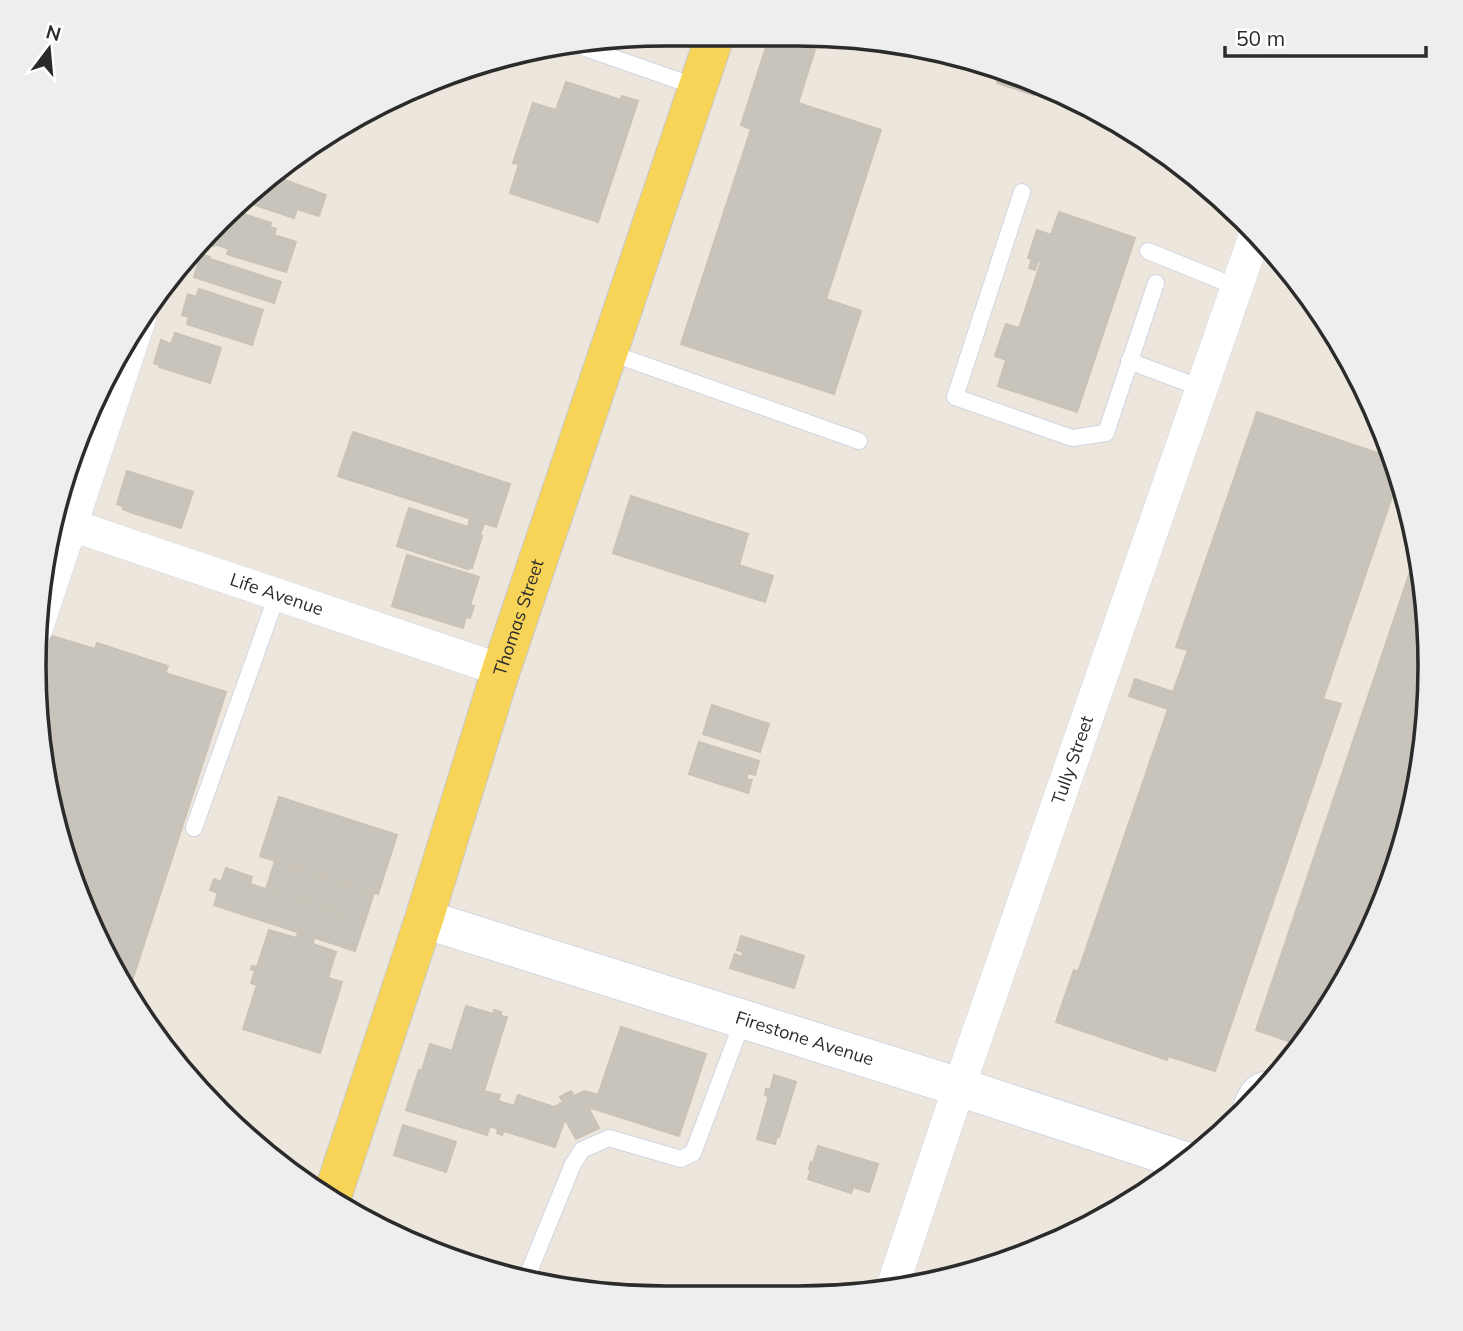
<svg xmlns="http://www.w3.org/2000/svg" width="1463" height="1331" font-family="Mulish,sans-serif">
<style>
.building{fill:#c9c4bb;stroke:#c9c2b6;stroke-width:2}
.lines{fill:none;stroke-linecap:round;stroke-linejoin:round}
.lane-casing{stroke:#d1d5e4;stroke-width:18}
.street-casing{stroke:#d1d5e4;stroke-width:33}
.secondary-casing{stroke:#d1d5e4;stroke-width:40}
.primary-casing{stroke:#c8c8c8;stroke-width:40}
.lane{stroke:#fff;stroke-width:16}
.street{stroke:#fff;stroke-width:32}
.secondary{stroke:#fff;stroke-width:38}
.primary{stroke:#f7d457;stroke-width:38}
.labels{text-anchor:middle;stroke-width:6;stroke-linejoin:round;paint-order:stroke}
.street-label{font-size:18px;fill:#2b2b2b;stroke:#fff}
.rim{fill:none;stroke:#2b2b2b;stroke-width:3.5}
</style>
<rect width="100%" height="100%" fill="#ede6dc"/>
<path class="building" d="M769,38l10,1 36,11 -17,53 83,27 -55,169 35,12 -27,83 -153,-50 70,-215 -10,-4z
M1002,70l36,11 -4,14 -37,-12z
M566,82l55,18 1,-4 16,5 -40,121 -88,-29 9,-29 -6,-1 20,-60 23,7z
M271,173v2l55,20 -7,21 -22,-7 -3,9 -51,-17z
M234,211l37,12 -1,4 6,2 -2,6 22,7 -10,30 -59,-18 2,-5 -14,-5 -1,2 -11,-3z
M1059,212l76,26 -58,174 -79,-26 8,-26 -11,-4 11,-32 13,4 22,-66 -3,-1 -3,9 -6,-2 3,-9 -4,-1 9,-28 14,5z
M201,254l9,3v2l71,23 -7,21 -80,-26z
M199,289l64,21 -11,35 -65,-21 2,-7 -7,-2 6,-21 8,3z
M175,333l46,15 -11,35 -51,-16 1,-2 -6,-2 7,-23 10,4z
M1257,412l135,46 6,21 -75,220 18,5 -126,367 -47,-15 -1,4 -111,-38 18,-52 4,2 90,-263 -39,-13 6,-17 38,13 15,-42 -12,-3z
M353,432l157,52 -14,43 -158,-51z
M127,471l66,21 -12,36 -48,-15 -10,-4v-3l-6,-2z
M631,496l117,38 -9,31 34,11 -8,26 -152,-49z
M409,508l59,19 2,-8 14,5 -4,11 2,1 -10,32 -4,-1v2l-71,-23z
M1418,548l12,117 -12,123 -36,119 -59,109 -23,29 -44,-15z
M407,555l72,22 -9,28 4,1 -4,12 -4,-1 -3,11 -71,-22z
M52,636l43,13 2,-6 71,23 -3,7 61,19 -97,298 -47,-82 -37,-119 -10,-102z
M712,705l57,19 -9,28 -57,-18z
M699,742l60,19 -4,14 -7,-2 -2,6 6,1 -4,13 -59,-19z
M279,797l118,38 -19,59 -118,-38z
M275,861l99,32 -10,31 -30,-10 1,-3 -69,-22z
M226,868l26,9 -2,7 85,27 -1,3 30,10 -9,27 -141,-46 4,-12 -8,-3 4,-11 7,3z
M269,930l27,8 2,-5 16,5 -1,6 23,8 -8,26 14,4 -22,71 -77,-24 14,-44 -6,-2 4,-12 -4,-2 1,-3 5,1z
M741,936l63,20 -10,32 -64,-20 5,-14 7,3 1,-5 -6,-2z
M466,1006l27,8 1,-4 7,2v4l6,1 -23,74 16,4 -2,6 16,5 4,-11 36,12 9,-5 -3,-5 11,-6 3,5 11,-5 13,4 23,-68 85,27 -27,82 -91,-29 11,21 -23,11 -11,-20 -10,28 -51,-16 -2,4 -5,-2 1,-4 -8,-3 -3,9 -81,-25 13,-40h3l8,-26 22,7z
M774,1075l22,7 -17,55 -2,-1 -2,8 -18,-5 11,-40v-3l-3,-1 1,-6 4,1z
M403,1125l53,17 -10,30 -52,-17z
M818,1146l60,18 -9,28 -16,-5 -2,6 -43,-14 3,-10h-2l2,-7 2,1z"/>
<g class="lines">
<g class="lane-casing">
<path id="lane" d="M571,43l126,44
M1022,192l-67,205 117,41 34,-5 50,-150
M1148,251l89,36
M608,352l251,89
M1129,361l72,27
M194,828l83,-233
M1237,1119c5,-17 12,-42 34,-39
M526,1279l47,-115 9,-14 27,-12 72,21 12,-6 50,-133"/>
</g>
<g class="street-casing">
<g id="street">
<path id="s1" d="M53,519l448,151"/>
<path d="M37,628l103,-309"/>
<path id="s2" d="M892,1288l67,-201 297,-855"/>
</g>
</g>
<g class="secondary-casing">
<g id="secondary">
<path id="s3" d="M424,919l535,168 226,74"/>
</g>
</g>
<g class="primary-casing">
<g id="primary">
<path id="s4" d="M331,1200l93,-281 77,-249 214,-634"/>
</g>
</g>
<use href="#lane" class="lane"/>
<use href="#street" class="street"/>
<use href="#secondary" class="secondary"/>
<use href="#primary" class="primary"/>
</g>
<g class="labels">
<g class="street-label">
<text dy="6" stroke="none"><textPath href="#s1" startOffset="236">Life Avenue</textPath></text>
<text dy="6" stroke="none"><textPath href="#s4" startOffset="612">Thomas Street</textPath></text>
<text dy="6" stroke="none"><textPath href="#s2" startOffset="558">Tully Street</textPath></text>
<text dy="6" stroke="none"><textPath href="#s3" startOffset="399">Firestone Avenue</textPath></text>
</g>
</g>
<path d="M0 0H1463V1331H0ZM666 46H798A620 620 0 0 1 1418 666V666A620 620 0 0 1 798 1286H666A620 620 0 0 1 46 666V666A620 620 0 0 1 666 46Z" fill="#eee" fill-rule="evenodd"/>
<path class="rim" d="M666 46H798A620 620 0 0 1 1418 666V666A620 620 0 0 1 798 1286H666A620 620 0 0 1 46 666V666A620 620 0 0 1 666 46Z"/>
<g transform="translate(49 49) rotate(16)" stroke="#ffffff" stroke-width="5" paint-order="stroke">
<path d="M0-5L12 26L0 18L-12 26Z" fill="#2b2b2b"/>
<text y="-10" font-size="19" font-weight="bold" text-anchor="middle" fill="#2b2b2b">N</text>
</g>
<path d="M1225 46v10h201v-10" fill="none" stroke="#2b2b2b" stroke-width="3.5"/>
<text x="1236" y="46" font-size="21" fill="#2b2b2b" stroke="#ffffff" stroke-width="5" paint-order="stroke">50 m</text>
</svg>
